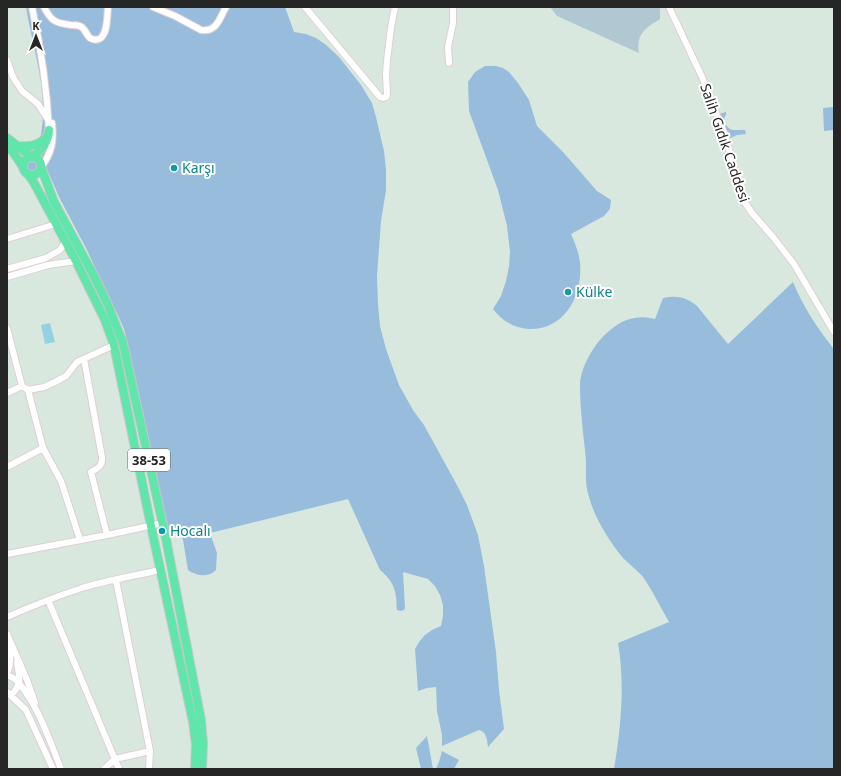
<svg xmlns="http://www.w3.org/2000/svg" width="841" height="776" font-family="'Noto Sans',sans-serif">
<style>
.green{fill:#98bddc}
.cemetery{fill:#b1c7d1}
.pitch{fill:#94d2e3}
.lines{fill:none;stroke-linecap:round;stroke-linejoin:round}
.minor-casing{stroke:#dfced5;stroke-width:8}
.major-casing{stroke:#c7c7c7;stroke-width:10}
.minor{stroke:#fff;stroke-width:6}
.major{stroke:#60e5ab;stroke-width:8}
.culture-dot{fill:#0f9aa8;stroke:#fff;stroke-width:1.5}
.labels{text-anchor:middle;stroke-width:4;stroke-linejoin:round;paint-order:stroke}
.shield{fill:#fff;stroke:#676767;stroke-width:1}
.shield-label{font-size:13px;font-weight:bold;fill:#262626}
.street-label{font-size:14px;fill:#262626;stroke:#fff}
.culture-label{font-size:14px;fill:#0d838f;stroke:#fff;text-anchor:start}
</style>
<rect width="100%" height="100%" fill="#d9e8de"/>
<path class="green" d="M26,7h259l9,25 12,2 10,4 9,6 14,13 22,28 11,18 4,14 8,34 2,19v20l-5,31 -4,55 1,28 2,22 6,23 13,36 14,25 11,15 34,62 9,18 11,30 6,31 12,86 3,38 5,39 -16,18c-1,-7 -1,-15 -9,-17l-37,16v-11l-5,-24 -1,-24 -9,1 -9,3 -3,-42 4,-7 6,-7 7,-5 9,-4 2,-10v-11l-3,-10 -5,-9 -7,-7 -25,-7 2,36 -1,2 -3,1 -4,-1c-1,-4 0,-8 -1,-13 -1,-11 -7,-20 -16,-27l-32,-71 -138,34 7,20 -1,17c-8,8 -20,6 -28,0l-5,-30 -2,-4 -15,-8 -37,-178 -5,-21 -8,-18 -9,-17 -20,-44 -27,-51 -25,-57 5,-3c10,-44 -7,-88 -14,-132z
M485,66h11l7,2 6,4 9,11 11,17 8,26 26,26 34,39 14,9 -1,9 -6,7 -33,18c4,9 8,19 9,29 3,32 -15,67 -51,66 -15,-1 -27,-8 -36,-20l8,-13 5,-15 3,-15 1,-14 -3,-26 -9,-36 -29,-79 -1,-29 7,-10z
M834,107v23l-10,1 -1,-23z
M726,112v3c-5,6 1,14 8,15 4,0 8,0 11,0l1,4 -9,1 -9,4 -9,-25z
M25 166a7 7 0 1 1 14 0a7 7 0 1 1-14 0Z
M793,282c10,24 24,46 41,67v420h-220c7,-41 11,-85 4,-126l51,-21c-8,-14 -17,-32 -26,-45 -6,-7 -14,-13 -20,-19 -14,-17 -28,-39 -34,-61 -4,-12 -3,-23 -3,-36 -1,-13 -3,-26 -4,-39 -1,-11 -2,-23 -2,-34 -1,-16 9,-34 19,-47 16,-18 32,-28 56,-22l8,-21c13,-3 24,-1 34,8l31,38z
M427,736l6,33h-12l-5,-21z
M442,751l17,9 -5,9h-18l3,-7z"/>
<path class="cemetery" d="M550,7h110v12c-14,9 -24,14 -21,34l-82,-37z"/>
<path class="pitch" d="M50,323l5,19 -10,2 -4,-19z"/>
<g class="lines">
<g class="minor-casing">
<path id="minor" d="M32,7c9,41 15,81 17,123
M44,7c7,14 11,16 27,18 3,0 6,0 9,1 6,3 6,9 10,12 3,2 6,2 9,1 9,-4 8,-23 9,-32
M153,7l22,9 26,14c16,3 19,-13 25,-23
M305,7l75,90 3,1 3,-1 1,-3 -1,-20 1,-13 4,-34 4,-20
M669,7l33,70 22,56 6,20 7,31 5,14 10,15 21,24 21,27 40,68
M7,60l6,17 9,14 16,13 9,14
M449,63l-1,-16 5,-24v-16
M41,167c11,-14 13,-26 11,-44
M7,239l49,-15
M7,269l39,-11 14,-8 6,-9
M7,277l41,-12 28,-4
M7,328l15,58 -15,7
M84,359l18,98c1,9 -4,11 -11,15l16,63
M28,390l16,-3 11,-5 11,-6 11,-14 37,-17
M43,448l18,33 19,59
M7,467l36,-19 -15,-58 -6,-4
M7,554l100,-19 56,-12
M116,580l34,171 -1,18
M48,600l71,169
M7,617c25,-11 50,-21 75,-29 26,-8 52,-12 78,-18
M7,634l20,46 8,23
M7,644c5,11 4,20 0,30
M7,675c4,2 8,3 11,7 21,25 31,57 43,87
M7,692l19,18 27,59
M11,695c12,-11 8,-19 6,-33
M104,769l11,-10 35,-8"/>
</g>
<g class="major-casing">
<path id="major" d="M7,138l9,7 16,12c9,-7 17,-15 17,-27
M7,146l6,6 10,15
M17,146c11,1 23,0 29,-9
M23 166a9 9 0 1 1 18 0a9 9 0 1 1-18 0Z
M41,167l13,35 40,74 14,29 15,38 43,196 35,181 2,23 -1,26
M27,173l6,8 15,28 28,52 29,59 9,25 9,44 28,137 42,196 3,22 -1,25"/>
</g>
<use href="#minor" class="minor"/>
<use href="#major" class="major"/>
</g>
<g class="culture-dot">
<circle cx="174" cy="168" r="4"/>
<circle cx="568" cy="292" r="4"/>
<circle cx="162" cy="531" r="4"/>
</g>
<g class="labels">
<rect class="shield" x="128" y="449" width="42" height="22" rx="3"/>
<g class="shield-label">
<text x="149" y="465">38-53</text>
</g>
<g class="street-label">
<text transform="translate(725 143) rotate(71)" y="5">Salih Gıdık Caddesi</text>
</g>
<g class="culture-label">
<text x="182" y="173">Karşı</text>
<text x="576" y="297">Külke</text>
<text x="170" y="536">Hocalı</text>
</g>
</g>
<rect width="841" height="776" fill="none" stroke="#262626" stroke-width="16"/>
<g transform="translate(36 36)" stroke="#ffffff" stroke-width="3" paint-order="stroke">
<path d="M0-3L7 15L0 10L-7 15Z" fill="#262626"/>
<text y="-6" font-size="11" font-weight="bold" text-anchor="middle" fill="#262626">K</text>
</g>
</svg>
